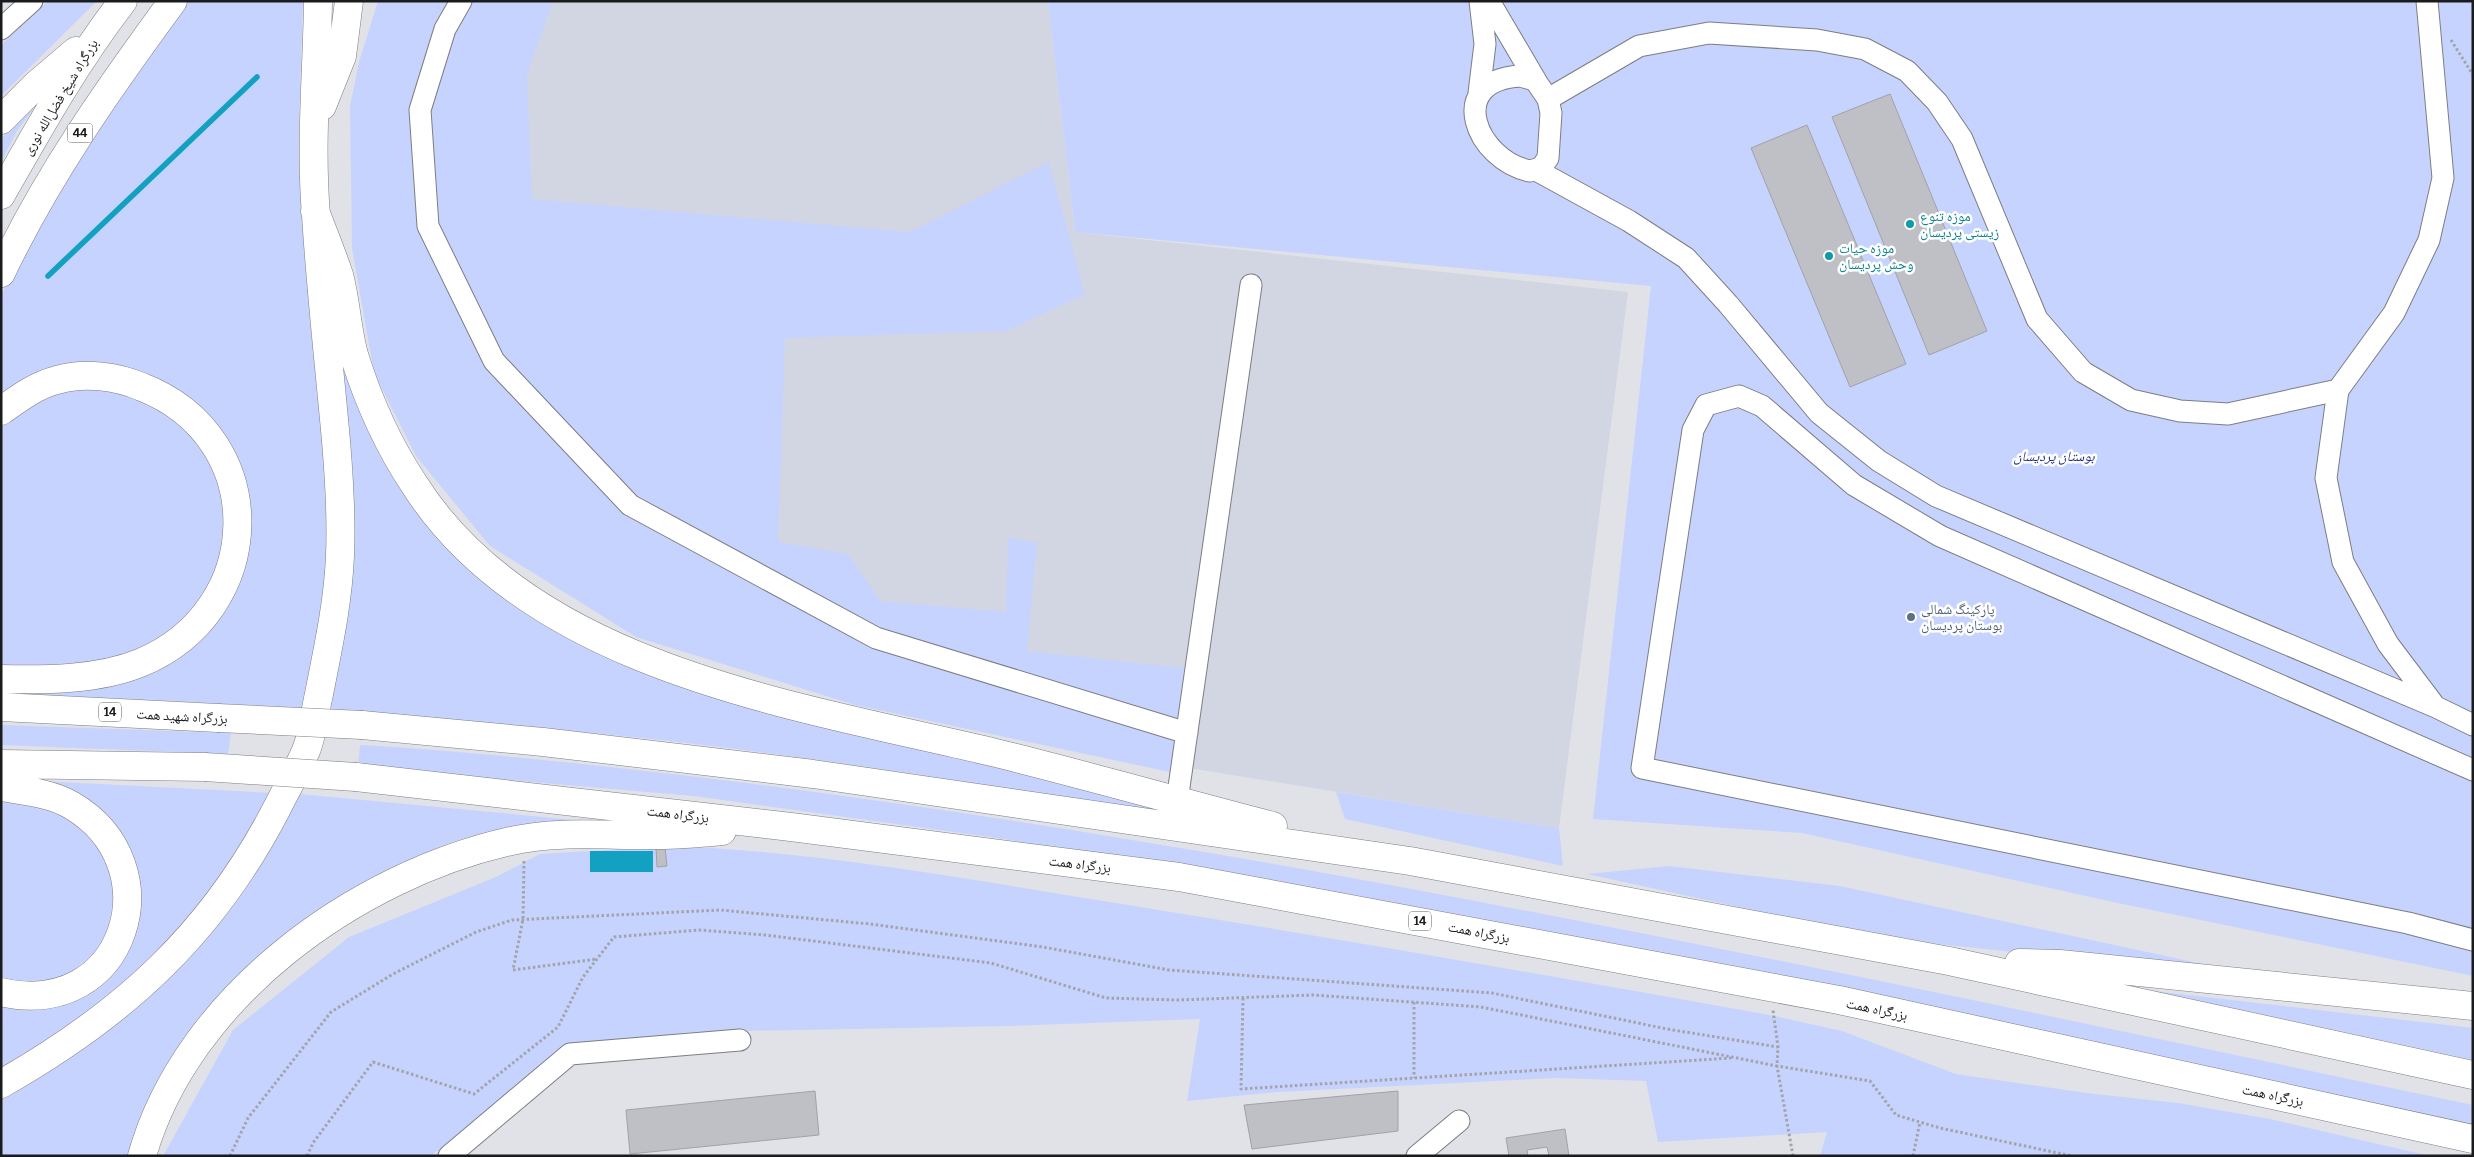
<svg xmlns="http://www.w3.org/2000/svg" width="2474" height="1157" font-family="Bitter,'Noto Naskh Arabic',serif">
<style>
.built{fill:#d2d6e3}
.green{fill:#c6d3fe}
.water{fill:#12a1c0}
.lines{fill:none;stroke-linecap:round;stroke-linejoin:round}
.stream{stroke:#12a1c0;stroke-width:5.5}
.building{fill:#bec0c5;stroke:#a1a2a8}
.minor-casing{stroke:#7c7e83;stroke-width:23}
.highway-casing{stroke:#7c7e83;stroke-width:29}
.path{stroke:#a3a4a9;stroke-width:3;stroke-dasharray:2.5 2.5;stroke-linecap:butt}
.minor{stroke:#fff;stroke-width:21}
.highway{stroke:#fff;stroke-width:28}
.highway-bridge-casing{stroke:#7c7e83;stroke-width:29;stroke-linecap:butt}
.highway-bridge{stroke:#fff;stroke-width:28}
.culture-dot{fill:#0f9aa8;stroke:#fff;stroke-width:2}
.service-dot{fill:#5c6f8a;stroke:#fff;stroke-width:2}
.labels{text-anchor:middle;stroke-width:5;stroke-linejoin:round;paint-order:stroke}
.shield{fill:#fff;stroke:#5f5f61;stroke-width:1}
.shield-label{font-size:12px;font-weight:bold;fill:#1a1b1d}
.street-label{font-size:14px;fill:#1a1b1d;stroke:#fff}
.culture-label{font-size:14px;fill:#0d838f;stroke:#fff;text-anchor:start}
.park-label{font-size:14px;font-style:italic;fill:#232e86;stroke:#fff}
.service-label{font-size:14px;fill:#4e5e75;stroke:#fff;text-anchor:start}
</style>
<rect width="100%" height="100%" fill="#e0e2e8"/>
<path class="built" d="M381,1h667l27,231 553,60 -69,536 -413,-67 -431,-162z"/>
<path class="green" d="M48,1h49l-96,95v-51z
M185,1h118l-4,124 4,86 19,196 7,155 -24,146 -304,-15c33,-4 65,-8 98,-12 14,-2 31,-1 45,-6 14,-4 27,-12 40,-20 15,-11 27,-27 38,-42 54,-78 31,-180 -52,-227 -15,-8 -31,-18 -48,-20 -9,-1 -21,5 -29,7 -31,8 -61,16 -92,24v-101l3,-6 53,-102z
M378,1h175l-26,73 5,125 378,33 139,-70 36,132 -79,37 -221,7 -7,204 70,12 33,47 125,11 2,-75 29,6 -10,108 157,17 -14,104 -315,-67 -219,-68 -146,-91 -74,-90 -42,-83 -22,-125 -2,-142 9,-44z
M1048,1h1425v975l-360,-74 -311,-69 -209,-14 58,-533 -576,-54z
M51,86l-34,45 -16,31v-23z
M332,278l31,120 166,214 680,209c-162,-27 -325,-53 -489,-74 -129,-16 -260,-26 -390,-38l17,-103z
M83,388l27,1 33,10 51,35 28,48 5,54 -16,51 -40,45 -24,16 -50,16 -96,4v-240c24,-24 49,-36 82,-40z
M1,725l230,8 -3,21 -227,-9z
M360,745c90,5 179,14 268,24 211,23 421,56 629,92 407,72 811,159 1216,244v19l-1197,-240 -279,-46 -303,-42 -336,-29z
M1,779l274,14 -23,40 -65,91 -76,73 -110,75v-67l34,4 18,-2 18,-5 31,-19 21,-26 8,-101z
M1,792l43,10 49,32 23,48 -10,61 -47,40 -58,-1z
M1336,792l223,36 4,38 -218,-47z
M299,794l362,34c-36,0 -73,1 -109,2 -18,0 -36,-2 -53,0 -41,6 -81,26 -117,44 -118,62 -213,152 -252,282h-129v-60l85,-51z
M672,846c151,6 301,34 450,58 218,35 435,73 653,112l67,15 114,43 130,19 92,10 92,16 160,37h-610l7,-24 -169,10 -12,-61 -90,-3 -278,14 -91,9 13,-82 -191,7 -319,6 -131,16 -107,92 -22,16h-267l70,-126 116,-93 147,-60 44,-23z
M1669,866l171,20 437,94 -339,-36 -131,-22 -220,-48z
M2154,991l319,37v32z"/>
<path class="water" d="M590,851h63v21h-63z"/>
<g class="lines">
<path class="stream" d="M48,276l209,-199"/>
</g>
<path class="building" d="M1890,94l97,237 -58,24 -97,-238z
M1807,125l99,239 -56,23 -99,-239z
M665,847l2,19 -10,1 -1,-19z
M815,1091l4,44 -189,19 -4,-44z
M1398,1091v40l-146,18 -8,-44z
M1565,1129l4,27h-20l-2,-9 -20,3 1,6h-19l-3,-18z"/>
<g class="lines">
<g class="minor-casing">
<path id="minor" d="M461,1l-16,28 -25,81 8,116 66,135 136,144 246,133 311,95
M1489,1l50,85
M2427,1l16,177 -14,62 -35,73 -56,77 -12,88 17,84 45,82 46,61
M1,29l31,-28
M1520,76l15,4 13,19 3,14 -3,45 -7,10 -11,3c-54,-11 -86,-90 -10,-95z
M1479,93l6,-49 -5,-43
M1548,99l91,-53 70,-13 108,7 48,9 42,22 30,31 25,37 75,180 46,53 48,28 49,11 48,3 110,-24
M1536,170l93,51 57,37 42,46 91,109 60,48 57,35 500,211 37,18
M2473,770l-533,-234 -86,-51 -92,-79 -23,-10 -33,9 -13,25 -51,338 766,155 65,17
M1177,801l74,-516
M449,1156l121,-102 170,-14
M1417,1156l42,-35"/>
</g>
<g class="highway-casing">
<path id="highway" d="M322,106l20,-50 7,-55
M1,120l35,-35 40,-34
M1,195c38,-67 75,-133 122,-194
M315,211c8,21 17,43 24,64 7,26 8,54 15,80 14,45 34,90 60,129 117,185 386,222 582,269 93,23 184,49 277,73
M1,273c46,-97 108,-185 172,-272
M1,411c17,-12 35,-26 56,-31 27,-8 59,-4 85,7 130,51 125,224 -2,276 -42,17 -94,17 -139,16
M1,707l217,11
M362,725l181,17 270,32 597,87 539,100 524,114
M1,764l204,3
M356,777l435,50 388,50 660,123 634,139
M1,787c23,4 50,6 70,18 103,60 55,216 -70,187
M2019,963l41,1 413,42
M1,1084c123,-70 211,-150 276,-276 10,-20 22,-40 30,-60 6,-17 8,-37 12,-54 9,-46 19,-91 21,-138 2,-49 -2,-98 -7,-147 -6,-64 -13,-129 -17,-194 -6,-71 1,-143 2,-214
M142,1156c45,-159 213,-280 369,-315 49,-11 98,-5 147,-6 22,0 43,-2 64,-4"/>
</g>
<path class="path" d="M2451,40l22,35
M524,861l-1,58 -10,51 84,-11
M1243,998l-2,91 490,-31
M1414,1002v76
M230,1156l18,-38 83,-106 62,-38 83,-42 36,-12 208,-10 150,14 173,23 126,23 323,23 175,36 111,18
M307,1156l6,-13 60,-81 101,32 84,-67 25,-50 31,-40 85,-7 66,5 226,28 115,35 72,2 135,-5 168,12 296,59 1,-19 -5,-37
M1793,1156l-16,-90 93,15 26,34 44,13 132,28
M1913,1156l7,-34"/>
<use href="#minor" class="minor"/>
<use href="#highway" class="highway"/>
<g class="highway-bridge-casing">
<path id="highway-bridge" d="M218,718l144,7
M205,767l151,10"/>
</g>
<use href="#highway-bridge" class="highway-bridge"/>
</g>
<g class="culture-dot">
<circle cx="1910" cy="224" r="5"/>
<circle cx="1829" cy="256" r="5"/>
</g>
<circle class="service-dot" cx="1911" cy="617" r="5"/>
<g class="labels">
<g class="shield">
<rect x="67.5" y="123.5" width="25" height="19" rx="4"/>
<rect x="99" y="702.5" width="22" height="19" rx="4"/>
<rect x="1409" y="911.5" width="22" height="19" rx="4"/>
</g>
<g class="shield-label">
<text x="80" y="137">44</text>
<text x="110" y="716">14</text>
<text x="1420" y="925">14</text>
</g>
<g class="street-label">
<text transform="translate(60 97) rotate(-59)" y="5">بزرگراه شیخ فضل‌الله نوری</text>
<text transform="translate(182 716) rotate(3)" y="5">بزرگراه شهید همت</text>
<text transform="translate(678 814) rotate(7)" y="5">بزرگراه همت</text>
<text transform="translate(1080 864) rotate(7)" y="5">بزرگراه همت</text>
<text transform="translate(1479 932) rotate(11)" y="5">بزرگراه همت</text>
<text transform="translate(1877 1009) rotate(12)" y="5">بزرگراه همت</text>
<text transform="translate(2273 1095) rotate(12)" y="5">بزرگراه همت</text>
</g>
<g class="culture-label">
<text x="1920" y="221">موزه تنوع<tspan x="1920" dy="16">زیستی پردیسان</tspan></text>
<text x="1839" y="253">موزه حیات<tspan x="1839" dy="16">وحش پردیسان</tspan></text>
</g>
<g class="park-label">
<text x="2054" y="461">بوستان پردیسان</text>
</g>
<g class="service-label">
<text x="1921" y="614">پارکینگ شمالی<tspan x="1921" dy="16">بوستان پردیسان</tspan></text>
</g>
</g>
<rect width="2474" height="1157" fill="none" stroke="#1a1b1d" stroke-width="5"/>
</svg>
